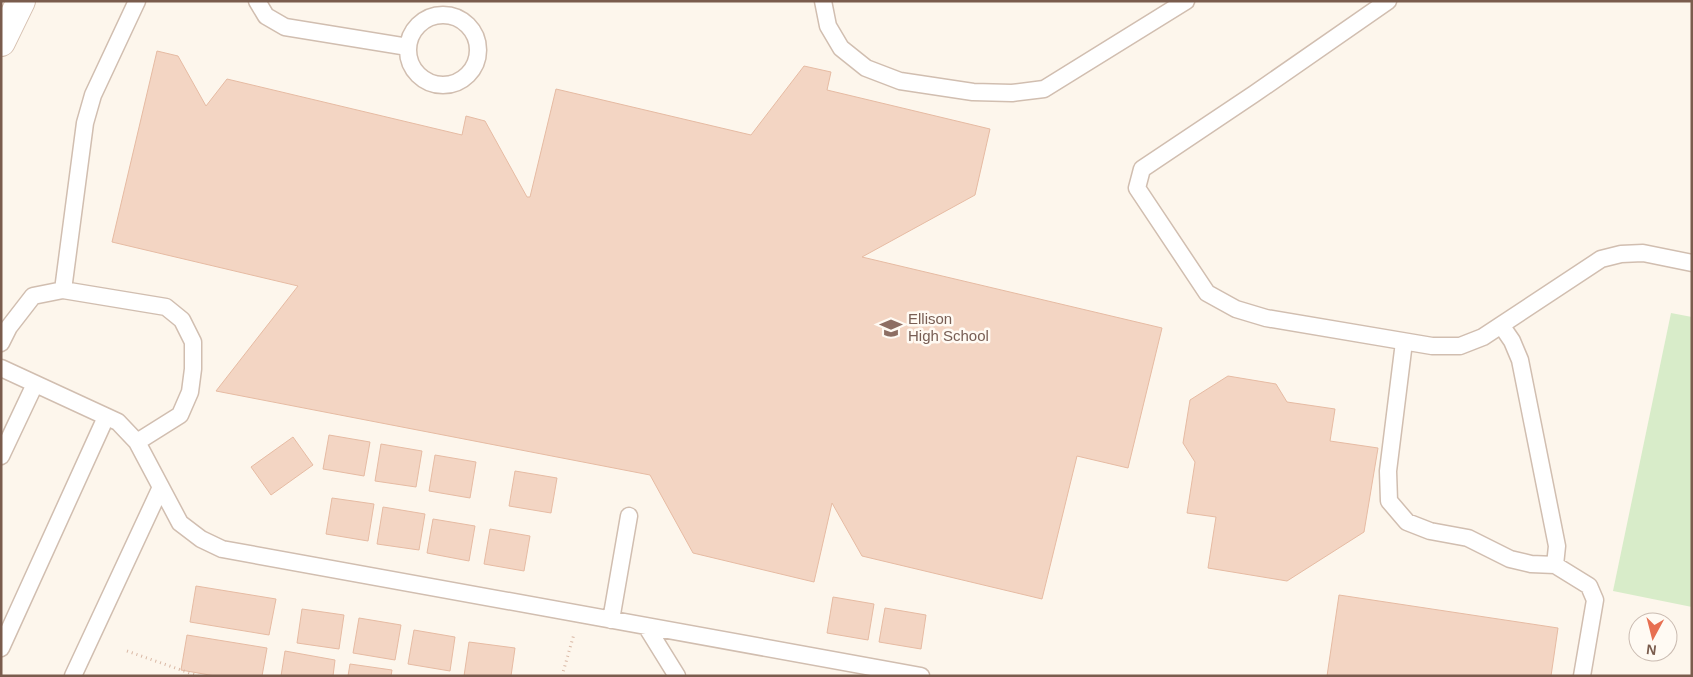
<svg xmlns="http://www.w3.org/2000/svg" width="1693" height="677" font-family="Arial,sans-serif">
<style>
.pitch{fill:#d8ecc9}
.building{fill:#f3d5c3;stroke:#e6bba3}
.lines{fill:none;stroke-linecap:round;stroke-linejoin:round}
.lane-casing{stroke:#d1beb0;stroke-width:19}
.secondary-casing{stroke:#d6c0b0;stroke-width:30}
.path{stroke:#d9b8a5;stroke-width:3;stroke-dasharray:1 4;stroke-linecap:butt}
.lane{stroke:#fff;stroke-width:16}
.secondary{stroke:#fff;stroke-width:28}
.labels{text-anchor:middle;stroke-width:5;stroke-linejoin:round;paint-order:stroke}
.education-label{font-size:15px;fill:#785e54;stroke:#fffaf3;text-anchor:start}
</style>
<rect width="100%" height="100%" fill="#fdf6ec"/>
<path class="pitch" d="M1671,313l21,4v290l-79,-16z"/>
<path class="building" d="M157,51l21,5 28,50 21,-27 235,56 4,-19 19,5 42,76h3l26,-108 195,46 53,-69 27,6 -4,18 163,39 -15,66 -113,62 300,71 -34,140 -51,-12 -35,143 -180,-43 -30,-53 -18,79 -121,-29 -43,-78 -434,-84 82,-105 -186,-44z
M1228,376l48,8 11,18 48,7 -5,32 48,7 -14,84 -77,49 -79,-13 8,-51 -29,-4 8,-51 -12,-19 7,-43z
M329,435l41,7 -6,34 -41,-7z
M293,437l20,28 -42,30 -20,-28z
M381,444l41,7 -6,36 -41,-6z
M435,455l41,7 -6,36 -41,-7z
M515,471l42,7 -6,35 -42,-7z
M332,498l42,6 -6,37 -42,-7z
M383,507l42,7 -6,36 -42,-6z
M433,519l42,7 -6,35 -42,-8z
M490,529l40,7 -6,35 -40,-7z
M196,586l80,13 -7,36 -79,-13z
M1339,595l219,33 -7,48h-224z
M833,597l41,7 -6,36 -41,-7z
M885,608l41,7 -5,34 -42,-7z
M302,609l42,6 -5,34 -42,-6z
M359,618l42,7 -6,35 -42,-7z
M414,630l41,7 -5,34 -42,-7z
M187,635l80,13 -5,28h-47l-34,-6z
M469,642l46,6 -4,28h-47z
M285,651l50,9 -2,16h-52z
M350,664l42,6 -1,6h-43z"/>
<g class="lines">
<g class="lane-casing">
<path id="lane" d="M257,1l9,15 19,11 123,20
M823,1l5,25 13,22 25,20 34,13 73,11 39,1 32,-4 142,-88
M1388,1l-134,93 -112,75 -5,19 70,105 29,16 30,9 166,28h28l23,-9 118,-78 20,-5 22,-1 49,10
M408 50a35 35 0 1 1 70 0a35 35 0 1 1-70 0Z
M63,290l22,-167 8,-28 44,-94
M1404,342l-16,129 1,30 18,21 23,9 38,7 42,21 21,5 24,1 2,-19 -37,-186 -8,-19 -11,-16
M1,343l8,-16 24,-31 30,-6 103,17 16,13 11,22v27l-3,23 -10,23 -43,27
M1,368l117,54 19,20 43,81 21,16 21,10 699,127
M1,456l34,-72
M1555,565l34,21 6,14 -13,76
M611,620l18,-104
M646,626l31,50
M1,648l105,-231
M73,676l88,-189"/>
</g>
<g class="secondary-casing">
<path id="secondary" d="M1,42l20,-41"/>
</g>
<path class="path" d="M127,651l71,25
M562,676l12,-42"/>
<use href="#lane" class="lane"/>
<use href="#secondary" class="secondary"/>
</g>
<defs>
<g id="school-bare" transform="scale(1.725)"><path d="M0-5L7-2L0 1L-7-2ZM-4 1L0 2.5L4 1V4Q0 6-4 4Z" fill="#8d6e63" stroke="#fffaf3" stroke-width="2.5" paint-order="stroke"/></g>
</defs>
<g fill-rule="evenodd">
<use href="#school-bare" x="891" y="328"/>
</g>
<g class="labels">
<g class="education-label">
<text x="908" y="324">Ellison<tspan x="908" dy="17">High School</tspan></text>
</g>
</g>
<rect width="1693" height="677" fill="none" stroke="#7a5c4d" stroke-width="5"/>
<g transform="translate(1653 637) rotate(187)"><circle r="24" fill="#fffaf3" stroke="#cabbb1"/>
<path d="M0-4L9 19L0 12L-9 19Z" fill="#e76f51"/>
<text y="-8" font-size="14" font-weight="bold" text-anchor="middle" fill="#7a5c4d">N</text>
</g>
</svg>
